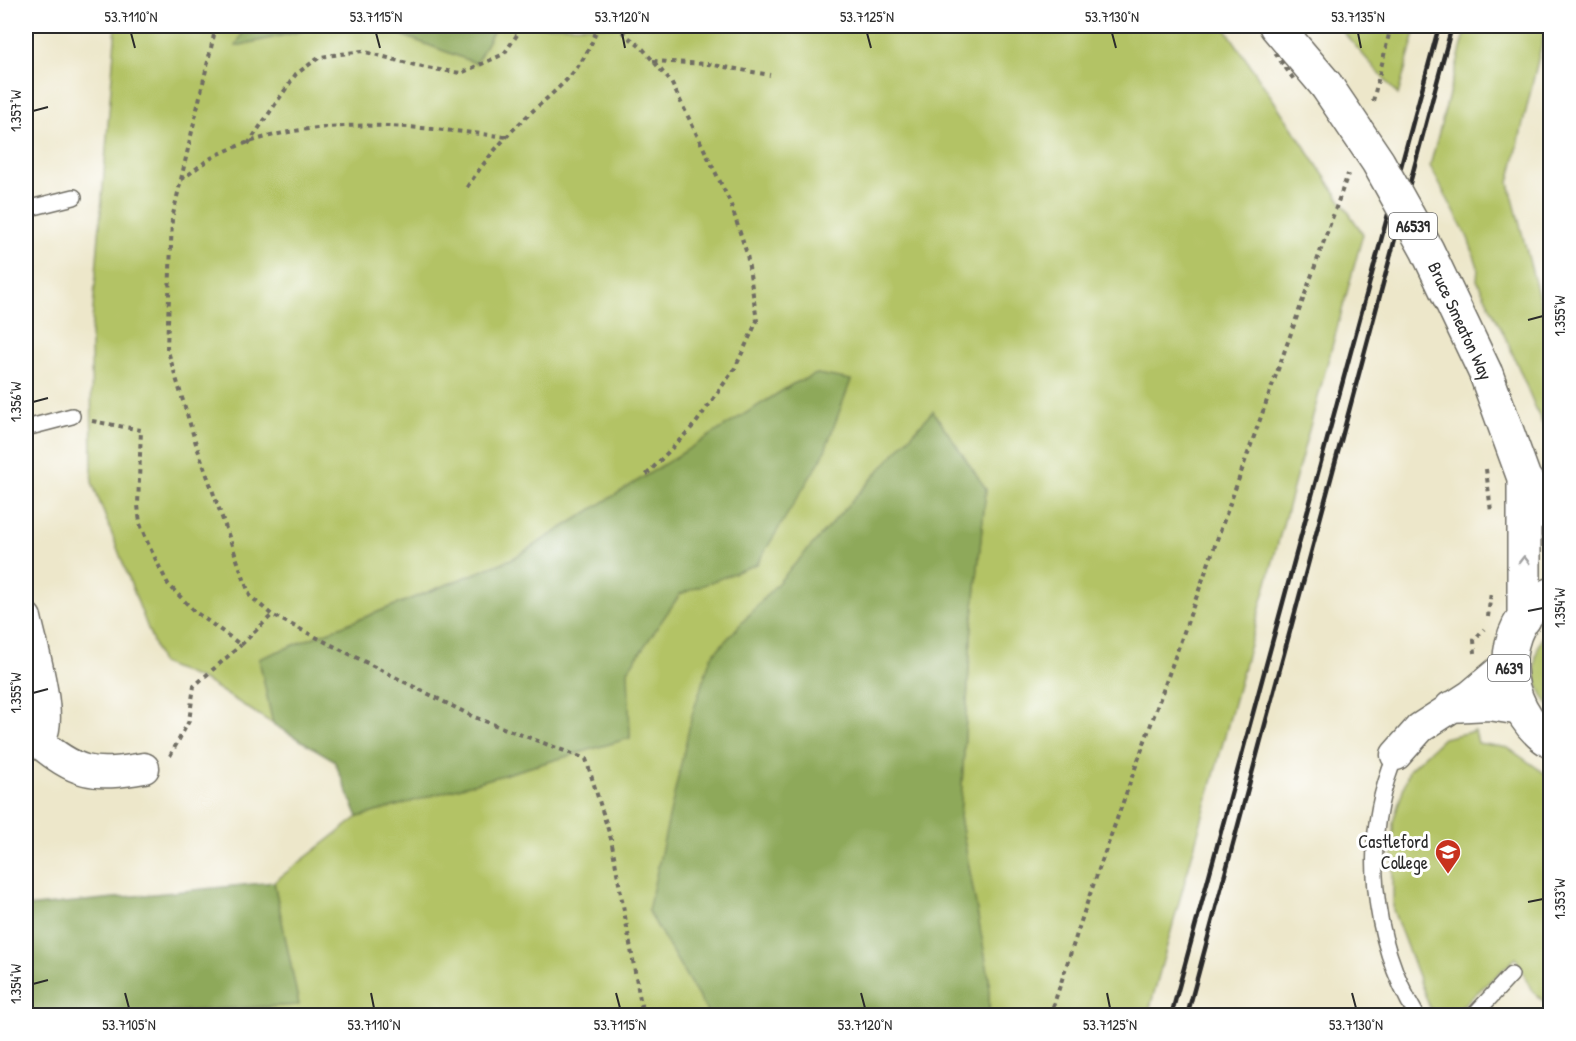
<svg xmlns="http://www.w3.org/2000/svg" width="1576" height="1041" font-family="'Patrick Hand',sans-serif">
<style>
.green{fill:#b3c365;stroke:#6f7748;stroke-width:1.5}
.forest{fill:#8ea95a;stroke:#5c6a42;stroke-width:1.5}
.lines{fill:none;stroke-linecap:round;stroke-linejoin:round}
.service-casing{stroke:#6f6d63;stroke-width:18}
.minor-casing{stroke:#6f6d63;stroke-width:33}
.primary-casing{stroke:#6f6d63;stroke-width:36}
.path{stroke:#6f6d63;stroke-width:4;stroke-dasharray:4.5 4.5;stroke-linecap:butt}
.service{stroke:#fff;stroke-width:15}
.minor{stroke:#fff;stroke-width:30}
.primary{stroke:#fff;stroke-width:33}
.rail{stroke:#2b2b2b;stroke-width:4.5}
.primary-bridge-casing{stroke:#6f6d63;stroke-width:36;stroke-linecap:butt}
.path-bridge{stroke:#6f6d63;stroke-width:4;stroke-dasharray:4.5 4.5;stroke-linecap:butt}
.primary-bridge{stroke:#fff;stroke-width:33}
.oneway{stroke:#a0a0a0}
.ticks{fill:none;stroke:#2b2b2b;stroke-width:2}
.labels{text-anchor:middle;stroke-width:6;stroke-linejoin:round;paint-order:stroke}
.shield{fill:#fff;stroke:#6b6b6b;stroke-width:1.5}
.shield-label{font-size:16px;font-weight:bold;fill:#2b2b2b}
.street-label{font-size:18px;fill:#2b2b2b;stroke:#fff}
.poi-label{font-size:18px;fill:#2b2b2b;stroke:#fff;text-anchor:end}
.neatline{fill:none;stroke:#2b2b2b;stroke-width:2}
.ticks-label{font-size:15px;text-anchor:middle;fill:#2b2b2b}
</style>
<rect width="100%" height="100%" fill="#fff"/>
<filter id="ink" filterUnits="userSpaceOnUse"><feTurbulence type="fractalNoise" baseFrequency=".0167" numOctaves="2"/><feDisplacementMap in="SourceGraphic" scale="12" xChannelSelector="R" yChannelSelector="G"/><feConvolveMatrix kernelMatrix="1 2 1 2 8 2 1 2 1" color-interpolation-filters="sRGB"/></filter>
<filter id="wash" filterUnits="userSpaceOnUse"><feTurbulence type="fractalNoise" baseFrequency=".008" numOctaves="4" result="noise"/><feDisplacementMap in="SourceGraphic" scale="24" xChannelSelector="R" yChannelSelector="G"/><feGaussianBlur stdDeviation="1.35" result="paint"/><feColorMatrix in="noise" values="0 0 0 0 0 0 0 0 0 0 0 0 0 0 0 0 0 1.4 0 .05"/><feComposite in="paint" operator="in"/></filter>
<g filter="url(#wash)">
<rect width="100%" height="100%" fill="#ede7ca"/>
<path class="green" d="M116,26h130l-9,20 86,-20h55l98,37 20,-37h728l139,208 -215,781h-159v-37l-29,-161 11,-181 15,-147 -279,520 2,6h-596l186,-10 -25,-123 84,-65 272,-79 -3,-68 53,-76 77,-30 94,-184 -34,-6 -24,10 -279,174 -255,101 14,65 -66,-42 -46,-19 -69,-181 -1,-148z
M1338,26h79l-19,69z
M1467,26h79l-37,157 41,157v102l-41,-97 -32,-65 1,-13 -10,-29 -38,-72z
M1550,624v83c-21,-26 -19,-57 0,-83z
M1475,731l3,12 30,5 42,29v230l-18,-16 -16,-33 -63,56 -16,1 -7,-7 -37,-98v-88l16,-52 34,-32z"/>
<path class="forest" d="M246,26h77l-87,20z
M378,26h118l-20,37z
M817,374l34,6 -28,76 -66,108 -77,30 -52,76 2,68 -272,79 -24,-57 -61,-36 -14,-65 255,-101 279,-174z
M933,411l53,78 -15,147 -11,181 29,161v37h-280l-61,-104 44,-196 19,-58z
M274,882l25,123 -186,10h-87v-108z"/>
</g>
<g filter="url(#ink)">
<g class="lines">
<g class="service-casing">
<path id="service" d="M26,209l48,-12
M26,428l46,-12
M1396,755c-36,82 -25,184 21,261
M1473,1016l38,-41"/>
</g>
<g class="minor-casing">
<path id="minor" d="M26,618c5,23 27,98 16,117 -3,6 -11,6 -16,7
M1450,707l39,-2 32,5
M36,740c41,34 56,37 108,28
M1396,755l24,-27 51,-33 38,-32"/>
</g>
<g class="primary-casing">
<path id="primary" d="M1276,26l50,59
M1486,374l38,104 26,36
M1524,478v141
M1550,595c-58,30 -49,114 0,146"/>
</g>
<path class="path" d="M216,26l-44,193 -5,129 30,99 53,149 22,19 202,102 112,42 25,80 32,177
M615,26l28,23 28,33 59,120 17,52 10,67 -22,47 -39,55 -50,52
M653,61l55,3 62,11
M1373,101l18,-75
M248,144l48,-70 24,-17 42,-6 64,17 35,5 43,-19 19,-28
M181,180c12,-8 24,-20 38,-26 90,-42 192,-28 288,-17
M467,187c17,-25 35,-47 57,-68 34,-32 59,-46 74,-93
M92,421l49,9 -3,75 2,19 9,22 19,38 26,27 47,34 31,-30
M1486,469l5,43
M1488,617l3,-25
M1475,653l-1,-13 10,-11
M170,756l19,-35 5,-35 47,-41
M1050,1016l39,-119 259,-723"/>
<use href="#service" class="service"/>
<use href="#minor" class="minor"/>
<use href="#primary" class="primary"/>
<path class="rail" d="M1171,1016l268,-990
M1187,1016l265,-990"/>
<g class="primary-bridge-casing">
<path id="primary-bridge" d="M1326,85l52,77 49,88 59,124"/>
</g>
<path class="path-bridge" d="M1275,53l20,28"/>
<use href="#primary-bridge" class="primary-bridge"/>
</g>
<defs><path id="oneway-chevron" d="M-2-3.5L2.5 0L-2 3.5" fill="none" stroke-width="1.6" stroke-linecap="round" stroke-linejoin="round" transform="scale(1.5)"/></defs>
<use class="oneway" href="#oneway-chevron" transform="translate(1524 560) rotate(-90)"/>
</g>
<path class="ticks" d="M131,33l4,15M376,33l4,15M622,33l3,15M867,33l4,15M1112,33l4,15M1358,33l3,15M33,111l15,-4M1528,320l15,-4M33,402l15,-4M1528,611l15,-3M33,693l15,-4M1528,902l15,-3M33,984l15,-4M125,993l4,15M371,993l3,15M616,993l4,15M861,993l4,15M1107,993l3,15M1352,993l4,15"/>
<defs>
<g id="university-pin" transform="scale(1.35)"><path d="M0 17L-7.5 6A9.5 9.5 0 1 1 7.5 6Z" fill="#c8321e" stroke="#fff"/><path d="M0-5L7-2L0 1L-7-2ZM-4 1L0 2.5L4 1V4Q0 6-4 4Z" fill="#fff"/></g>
</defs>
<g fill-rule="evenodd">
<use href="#university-pin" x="1448" y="852"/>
</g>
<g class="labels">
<g class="shield">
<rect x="1389" y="213" width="48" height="26" rx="4.5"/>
<rect x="1488" y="655" width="42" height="26" rx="4.5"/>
</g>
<g class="shield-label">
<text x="1413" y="232">A6539</text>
<text x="1509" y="674">A639</text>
</g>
<g class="street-label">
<text transform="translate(1460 321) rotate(65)" y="6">Bruce Smeaton Way</text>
</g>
<g class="poi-label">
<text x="1428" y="848">Castleford<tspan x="1428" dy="21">College</tspan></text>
</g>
</g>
<rect width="1576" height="1041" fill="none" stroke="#fff" stroke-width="66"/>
<rect x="33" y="33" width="1510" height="975" class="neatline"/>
<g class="ticks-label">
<text x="131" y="22">53.7110°N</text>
<text x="376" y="22">53.7115°N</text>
<text x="622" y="22">53.7120°N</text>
<text x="867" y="22">53.7125°N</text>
<text x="1112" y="22">53.7130°N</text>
<text x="1358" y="22">53.7135°N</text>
<text transform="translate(16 111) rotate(-90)" y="5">1.357°W</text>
<text transform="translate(1560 316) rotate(-90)" y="5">1.355°W</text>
<text transform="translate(16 402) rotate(-90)" y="5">1.356°W</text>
<text transform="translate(1560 608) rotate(-90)" y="5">1.354°W</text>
<text transform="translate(16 693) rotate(-90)" y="5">1.355°W</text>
<text transform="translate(1560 899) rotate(-90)" y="5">1.353°W</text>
<text transform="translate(16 984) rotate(-90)" y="5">1.354°W</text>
<text x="129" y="1030">53.7105°N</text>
<text x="374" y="1030">53.7110°N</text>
<text x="620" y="1030">53.7115°N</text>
<text x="865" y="1030">53.7120°N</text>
<text x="1110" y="1030">53.7125°N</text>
<text x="1356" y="1030">53.7130°N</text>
</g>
</svg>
